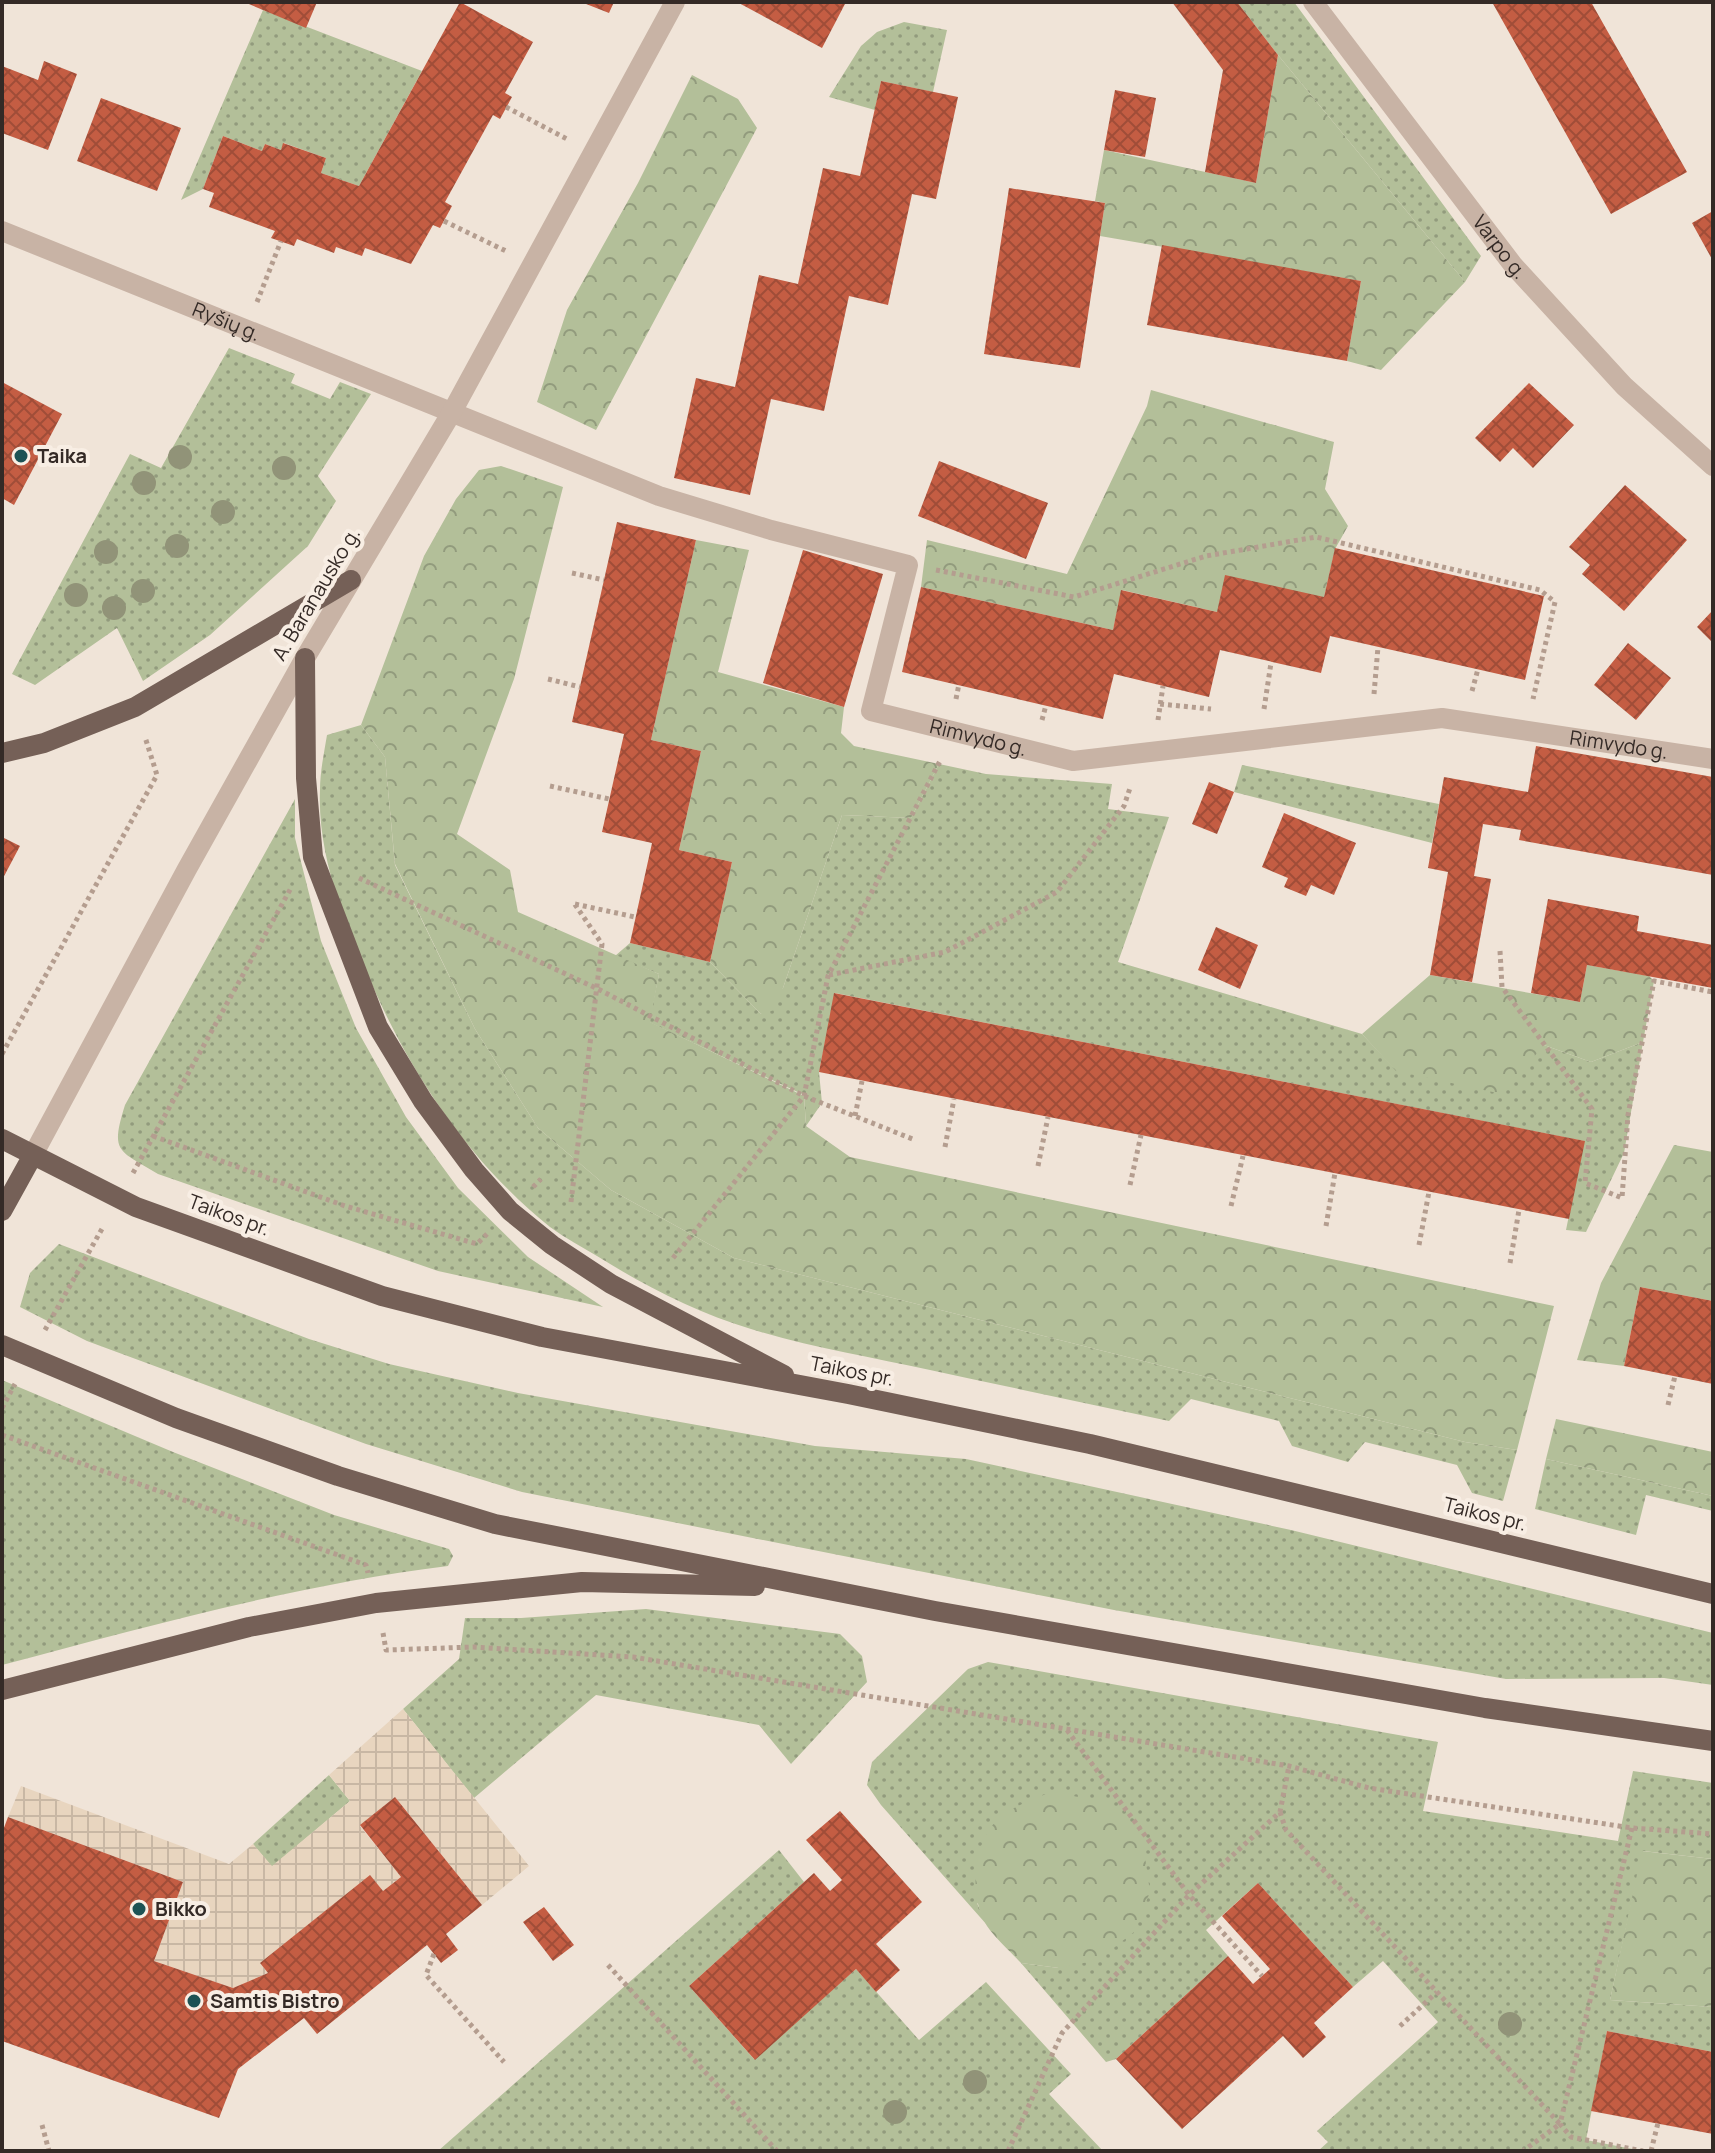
<svg xmlns="http://www.w3.org/2000/svg" width="1715" height="2153" font-family="Manrope,sans-serif">
<style>
.grass{fill:url(#grass-dots)}
.forest{fill:url(#forest-crowns)}
.plaza{fill:url(#plaza-grid)}
.building{fill:url(#building-cross-hatch)}
.lines{fill:none;stroke-linecap:round;stroke-linejoin:round}
.path{stroke:#b49d8f;stroke-width:5;stroke-dasharray:4 4;stroke-linecap:butt}
.minor{stroke:#c8b3a5;stroke-width:20}
.major{stroke:#756057;stroke-width:20}
.tree{fill:#919378}
.poi-dot{fill:#1d5254;stroke:#f8eee4;stroke-width:3}
.labels{text-anchor:middle;stroke-width:8;stroke-linejoin:round;paint-order:stroke}
.street-label{font-size:20px;fill:#342a26;stroke:#f8eee4}
.poi-label{font-size:20px;font-weight:bold;fill:#342a26;stroke:#f8eee4;text-anchor:start}
</style>
<defs>
<pattern id="grass-dots" width="8" height="8" patternUnits="userSpaceOnUse" patternTransform="scale(2)"><rect width="8" height="8" fill="#b3bf99"/><path d="M2 2h.1M6 6h.1" fill="none" stroke="#929b7d" stroke-width="1.8" stroke-linecap="round"/></pattern>
<pattern id="forest-crowns" width="20" height="18" patternUnits="userSpaceOnUse" patternTransform="scale(2)"><rect width="20" height="18" fill="#b3bf99"/><path d="M2 6a3 3 0 1 1 6 0M12 15a3 3 0 1 1 6 0" fill="none" stroke="#929b7d"/></pattern>
<pattern id="plaza-grid" width="8" height="8" patternUnits="userSpaceOnUse" patternTransform="scale(2)"><rect width="8" height="8" fill="#e8d5bf"/><path d="M0 4h8M4 0v8" fill="none" stroke="#c8b7a4"/></pattern>
<pattern id="building-cross-hatch" width="8" height="8" patternUnits="userSpaceOnUse" patternTransform="scale(2)"><rect width="8" height="8" fill="#c45d43"/><path d="M0 0l8 8M0 8l8-8" fill="none" stroke="#a04d38"/></pattern>
</defs>
<rect width="100%" height="100%" fill="#f0e4d8"/>
<path class="grass" d="M1237,2h57l187,254 -16,26 -187,-227z
M263,10l159,61 -63,115 -38,-13 5,-15 -42,-15 -3,7 -16,-6 -3,7 -39,-15 -20,53 -22,11z
M904,22l43,8 -14,62 -52,-11 -6,29 -46,-13 32,-51 16,-14z
M229,348l66,26 -4,9 39,16 10,-17 31,12 -53,82 18,25 -28,45 -98,89 -67,46 -26,-53 -82,57 -23,-11 118,-220 31,14z
M361,725l24,32 10,108 80,164 63,99 73,62 123,68 731,184 52,8 -14,51 -31,-8 -15,-28 -92,-23 -17,20 -56,-16 -13,-25 -88,-22 -22,22c-80,-17 -160,-34 -239,-51 -60,-13 -121,-23 -179,-41 -54,-16 -106,-43 -154,-73 -15,-9 -32,-18 -47,-29 -74,-59 -132,-142 -171,-227 -29,-65 -62,-137 -59,-210 0,-18 4,-37 7,-55z
M939,764l47,10 126,10 -4,25 61,8 -51,145 244,72 35,37 147,-26 47,17 52,-20 -19,111 -38,79 -20,-2 18,-89 -749,-148 -16,79 3,31 -16,23 -2,-31 -155,-73 10,-48 -44,-18 15,-13 80,19 51,52 22,-26 59,-173 69,3z
M1242,765l197,39 -7,39 -198,-51z
M295,799v39l26,103 35,87 50,89 52,71 70,69 75,50 -165,-36 -280,-97c-40,-24 -48,-21 -33,-69z
M59,1244l250,95 80,25 129,29 297,53 151,13 325,71 422,103v52l-49,-7 -158,1 -392,-69 -592,-118 -156,-48 -279,-103 -67,-34 10,-34z
M2,1380l171,72 161,63 115,34 4,7 -5,10c-152,19 -299,60 -446,99z
M1546,1459l167,37v15l-67,-16 -10,40 -101,-26z
M646,1609l194,25 22,22 5,26 -76,82 -32,-39 -163,-30 -122,103 -71,-89 56,-50 6,-41h56z
M988,1662l450,80 -15,69 195,30 15,-70 80,12v76l-70,-8 -33,149 103,7v45l-106,-21 -21,109 57,11h-325l10,-9 -11,-11 121,-109 -55,-61 -30,26 -95,-104 -52,47 22,26 -112,103 -10,3 -85,-99 38,5 -82,-65 10,22 -106,-120 -14,-20 5,-23 96,-93z
M329,1775l21,26 -78,66 -19,-23z
M779,1850l25,32 -115,104 65,73 102,-90 63,71 67,-58 85,92 -22,20 54,57h-665z"/>
<path class="forest" d="M1278,55l187,227 -84,88 -34,-9 14,-80 -261,-45 5,-33 -10,-2 9,-51 152,33z
M692,75l46,24 19,29 -161,302 -59,-28 30,-92 71,-127z
M1151,390l183,52 -9,47 23,37 -13,23 -11,48 -107,15 -95,-22 -9,40 -192,-43 6,-47 140,34 80,-168z
M501,466l62,21 -49,192 -57,155 53,36 8,42 141,62 -9,48 154,74 2,30 44,31 704,149 -37,144 -52,-8 -731,-184 -123,-68 -73,-62 -63,-99 -80,-165 -10,-107 -24,-32 63,-169 32,-57 23,-29z
M696,540l53,10 -31,122 126,35 -3,26 13,13 85,18 -28,54 -69,-3 -59,173 -9,22 -13,4 -51,-52 22,-100 -53,-12 22,-99 -50,-11z
M1587,965l62,11 5,5 -11,61 -52,20 -47,-17 -42,49 -106,-23 -34,-37 68,-59 150,27z
M1674,1145l39,7v149l-73,-14 -16,79 -47,-6 24,-77z
M1556,1419l157,33v44l-167,-37z
M1051,1792l55,10 37,41 7,49 -16,40 -36,28 -39,8 -38,-5c-11,-12 -25,-24 -34,-37 -20,-31 -14,-93 19,-113 13,-9 30,-15 45,-21z
M1642,1851l71,8v148l-103,-7z"/>
<path class="plaza" d="M403,1709l126,157 -47,39 -87,-108 -35,29 41,51 -18,14 -123,72 8,10 -35,15 -79,-27 29,-79 -175,-65 13,-31 208,78 24,-20 19,22 78,-65 -21,-26z"/>
<path class="building" d="M244,2h73l-11,26z
M460,2l73,40 -28,51 7,4 -12,22 -7,-4 -48,87 7,4 -12,22 -7,-3 -22,39 -46,-16 -3,8 -26,-9 -2,6 -37,-14 -3,7 -23,-8 4,-7 -66,-24 5,-14 -11,-4 20,-53 39,15 3,-7 16,6 2,-7 43,15 -5,15 38,13z
M581,2h33l-5,11z
M737,2h109l-24,46z
M1172,2h65l41,53 -22,128 -51,-11 18,-102z
M1492,2h99l96,170 -76,42z
M44,61l33,13 -29,76 -46,-17v-67l36,14z
M881,81l77,16 -22,102 -24,-5 -24,111 -39,-9 -25,115 -53,-12 -21,96 -76,-17 22,-100 39,9 24,-112 39,9 25,-116 37,8z
M1115,90l41,8 -11,59 -41,-7z
M101,98l80,30 -24,63 -80,-30z
M1009,188l96,15 -25,165 -96,-14z
M1713,211v50l-21,-38z
M1162,245l199,36 -14,80 -200,-36z
M2,382l60,32 -48,91 -12,-7z
M1529,383l45,42 -41,43 -20,-20 -13,14 -25,-24z
M939,461l109,42 -22,56 -108,-43z
M1625,485l62,55 -63,71 -42,-37 8,-9 -21,-18z
M617,522l79,18 -45,200 50,11 -22,99 53,12 -22,100 -80,-19 22,-100 -50,-11 22,-98 -52,-12z
M1335,548l209,48 -19,84 -195,-44 -9,37 -101,-23 -11,47 -95,-23 -11,45 -201,-47 19,-85 192,43 8,-40 96,22 8,-37 99,22z
M803,550l80,24 -39,133 -81,-24z
M1713,610v33l-16,-16z
M1628,643l43,35 -35,42 -42,-35z
M1536,746l177,31v98l-194,-35 2,-10 -38,-6 -9,52 17,3 -19,103 -42,-7 18,-103 -20,-4 16,-91 84,15z
M1209,782l25,10 -17,42 -25,-10z
M1284,813l72,30 -22,52 -23,-10 -5,11 -22,-9 4,-9 -26,-11z
M2,837l18,9 -18,34z
M1548,899l91,17 -2,15 76,14v43l-126,-23 -7,37 -49,-9z
M1216,927l42,18 -18,44 -42,-19z
M834,993l751,148 -16,78 -750,-147z
M1640,1287l73,14v83l-89,-18z
M395,1797l87,108 -36,29 12,16 -17,13 -14,-18 -110,89 -13,-16 -66,51 -19,49 -217,-77v-208l6,-16 175,65 -29,79 79,27 35,-15 -8,-10 110,-88 13,16 18,-14 -41,-52z
M840,1811l82,91 -46,42 24,26 -24,22 -20,-23 -101,91 -66,-74 125,-113 16,18 12,-11 -36,-40z
M1258,1883l95,104 -39,36 12,14 -23,21 -20,-22 -101,93 -66,-70 112,-103 25,28 17,-15 -48,-53z
M544,1907l30,38 -21,16 -30,-39z
M1607,2031l106,21v82l-122,-23z"/>
<g class="lines">
<path class="path" d="M506,107l61,32
M444,221l62,30
M257,302l24,-61
M936,570l138,27 132,-41 110,-19 224,53 15,12 -22,97
M572,573l32,7
M548,679l32,8
M1472,691l6,-22
M1374,694l4,-47
M956,699l3,-15
M1160,704l51,5
M1264,709l7,-46
M1042,720l4,-15
M1158,720l5,-34
M550,786l59,13
M359,878l239,111 206,107 111,44
M575,904l60,13
M1500,951l2,36 90,122 -7,74 37,15 6,-83 26,-134 59,11
M829,975l116,-23 112,-60 67,-86 6,-18
M2,1054l155,-279 -12,-38
M855,1116l7,-35
M153,1136l192,70 132,38 10,-10
M945,1147l9,-48
M1038,1166l10,-49
M133,1173l158,-285
M1130,1185l11,-50
M533,1187l8,-8
M571,1202l31,-258 -28,-41
M1231,1206l12,-50
M1326,1226l9,-53
M1419,1245l10,-53
M673,1258l131,-162 24,-120 113,-217
M1510,1263l9,-53
M45,1330l58,-103
M1668,1405l7,-29
M2,1408l13,-24
M2,1435l364,130 2,8
M383,1633l3,17 88,-3 159,10 656,109 80,22 263,40 81,6
M1067,1730l122,165 73,81
M1280,1812l6,18 274,294 -37,27
M1632,1828l-72,296 11,13 72,14
M434,1954l-8,21 78,87
M608,1965l169,186
M1400,2026l37,-34
M42,2125l7,26
M1008,2151l54,-118 127,-138 91,-83 9,-46
M1651,2151l7,-28"/>
<g class="minor">
<path id="s1" d="M1313,2l200,263 111,121 89,80"/>
<path id="s2" d="M2,231l657,265 112,34 137,35 -37,146 202,50 369,-43 271,41"/>
<path d="M33,1155l154,-286 118,-211 147,-246 223,-410"/>
</g>
<path class="major" d="M305,658l1,120 7,79 65,170 45,74 51,69 36,41 42,34 59,39 173,91
M2,753l42,-10 91,-36 216,-127
M2,1139l134,68 246,89 160,41 306,57 242,50 623,150
M2,1211l31,-56
M2,1345l174,73 162,58 157,48 440,87 550,97 228,33
M2,1690l247,-63 127,-24 206,-21 173,4"/>
</g>
<g class="tree">
<circle cx="180" cy="457" r="12"/>
<circle cx="284" cy="468" r="12"/>
<circle cx="144" cy="483" r="12"/>
<circle cx="223" cy="512" r="12"/>
<circle cx="177" cy="546" r="12"/>
<circle cx="106" cy="552" r="12"/>
<circle cx="143" cy="591" r="12"/>
<circle cx="76" cy="595" r="12"/>
<circle cx="114" cy="608" r="12"/>
<circle cx="1510" cy="2024" r="12"/>
<circle cx="975" cy="2082" r="12"/>
<circle cx="895" cy="2112" r="12"/>
</g>
<g class="poi-dot">
<circle cx="21" cy="456" r="8"/>
<circle cx="139" cy="1909" r="8"/>
<circle cx="194" cy="2001" r="8"/>
</g>
<g class="labels">
<g class="street-label">
<text dy="7" stroke="none"><textPath href="#s1" startOffset="308">Varpo g.</textPath></text>
<text dy="7" stroke="none"><textPath href="#s2" startOffset="242">Ryšių g.</textPath></text>
<text transform="translate(316 594) rotate(-59)" y="7">A. Baranausko g.</text>
<text dy="7" stroke="none"><textPath href="#s2" startOffset="1228">Rimvydo g.</textPath></text>
<text dy="7" stroke="none"><textPath href="#s2" startOffset="1876">Rimvydo g.</textPath></text>
<text transform="translate(229 1215) rotate(20)" y="7">Taikos pr.</text>
<text transform="translate(852 1371) rotate(11)" y="7">Taikos pr.</text>
<text transform="translate(1485 1514) rotate(14)" y="7">Taikos pr.</text>
</g>
<g class="poi-label">
<text x="37" y="463">Taika</text>
<text x="155" y="1916">Bikko</text>
<text x="210" y="2008">Samtis Bistro</text>
</g>
</g>
<rect width="1715" height="2153" fill="none" stroke="#342a26" stroke-width="8"/>
</svg>
